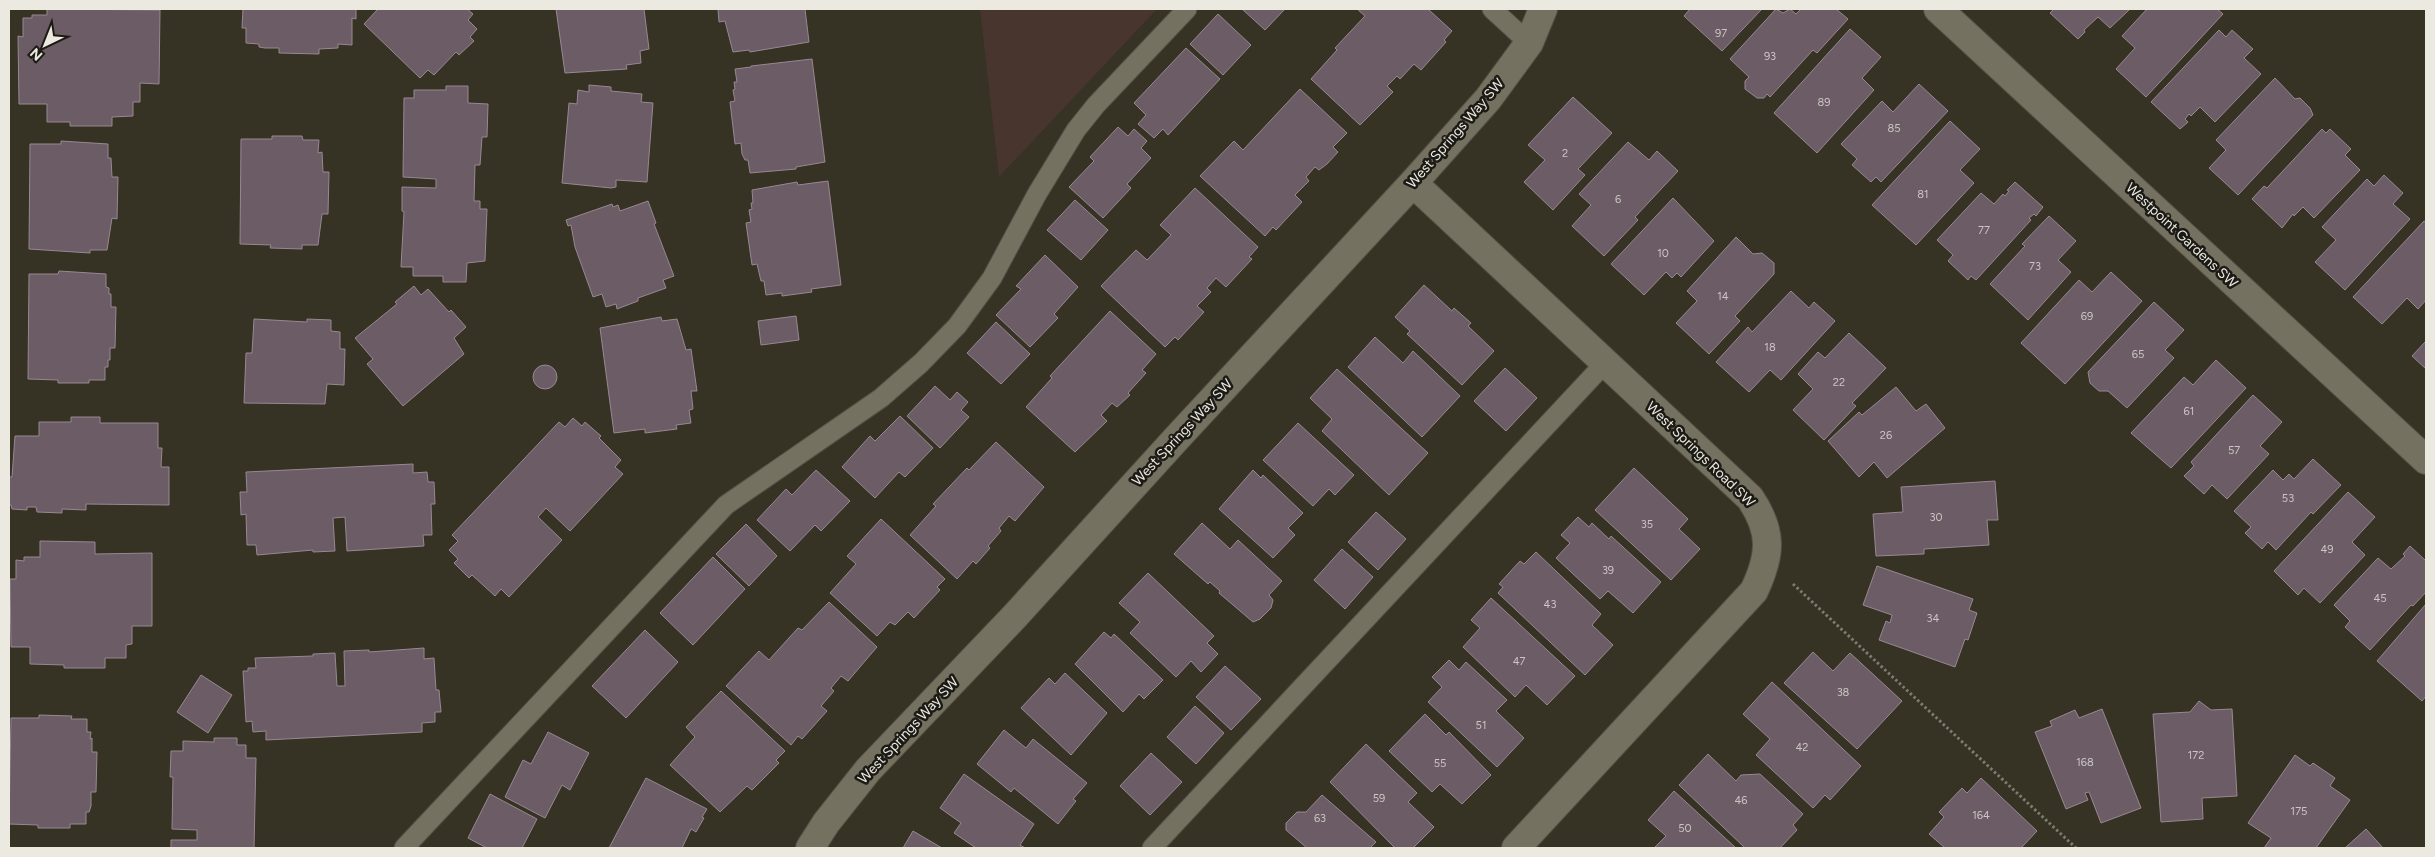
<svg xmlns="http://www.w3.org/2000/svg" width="2435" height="857" font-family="Figtree,sans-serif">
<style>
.commercial{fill:#48352d}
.building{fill:#6b5c66;stroke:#988892}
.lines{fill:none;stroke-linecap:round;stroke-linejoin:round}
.lane-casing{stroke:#535044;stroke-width:21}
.street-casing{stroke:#535044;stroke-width:30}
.path{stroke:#7e7b6f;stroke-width:3;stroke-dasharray:2.5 2.5;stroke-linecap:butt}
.lane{stroke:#747161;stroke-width:19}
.street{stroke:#747161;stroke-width:28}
.labels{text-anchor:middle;stroke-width:5;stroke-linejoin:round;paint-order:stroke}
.number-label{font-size:11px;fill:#cbc6c2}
.street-label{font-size:14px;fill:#ebe9e0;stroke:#1c1a14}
</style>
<rect width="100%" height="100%" fill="#363224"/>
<path class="commercial" d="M980,9h177l-158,168z"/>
<path class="building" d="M47,9l113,1 -1,74 -19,-1v19h-7v14l-21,1v9h-42v-4h-23v-18h-28l-1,-68 5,1v-19h9v-3h15z
M243,9h113v10l-4,-1v27l-14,-1v4l-19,1v5l-40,-1v-5h-14l-6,-1v-3l-13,-1v-15h-4z
M378,9h89l6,5 -5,6 9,9 -7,8 4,4 -15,14 -3,-3 -22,23 -6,-5 -8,8 -56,-54z
M556,9h88l5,40 -9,2 1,12 -15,2 1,4 -62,4z
M718,9h87l4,33 -59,10 -1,-2 -16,2 -8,-31 -6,1z
M1242,9h43l-20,21z
M1357,9h71l24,22 -8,9 2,2 -25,28 -7,-6 -14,15 -3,-3 -10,10 6,6 -33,33 -49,-46 26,-29 -2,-2 30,-32z
M1690,9h72l-40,42 -38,-35z
M1776,9l7,4 7,-4 6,5 5,-5h35l12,10 -31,34 -4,-3 -43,47 -3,-3 -3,4h-7l-12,-9v-8l4,-4 -19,-18z
M2054,9h76l-20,19 -12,-11 -14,13 1,2 -7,7 -28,-26z
M2147,9h70l6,5 -77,83 -30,-28 19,-21 -13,-12z
M1218,14l33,31 -28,30 -33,-31z
M1850,29l31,28 -19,21 12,12 -57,63 -43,-40z
M2219,30l7,7 6,-7 21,19 -9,9 17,16 -46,48 -15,-15 -9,9 -2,-2 -4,5 3,3 -8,7 -29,-27z
M1186,48l34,31 -52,56 -5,-6 -9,9 -16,-14 8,-9 -12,-12z
M812,59l13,103 -29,5v2l-46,4 -2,-13h-3l-3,-6 -1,-11 -6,1 -5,-42 5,-1 -2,-11 2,-1 -1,-7h3l-2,-13 16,-2v-1z
M2275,78l20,21 5,-1 10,10 3,7 -75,80 -29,-27 17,-18 -10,-10z
M1919,84l29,27 -67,71 -5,-5 -5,5 -19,-17 5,-6 -16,-15 41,-43 11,11z
M589,85l22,2v4l31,3 -1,8 12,1 -6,79 -31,-2v7l-5,1 -49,-5 7,-80 8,1 1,-14 11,2z
M446,86h22v17l20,1 -1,33h-5l-2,28h-5l-1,36h6v8h7l-2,52 -18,2 -1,19h-23v-6h-30v-9h-12l3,-55 -2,-1v-24l34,1v-9l-33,-2 1,-79h10v-8h32z
M1300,89l47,44 -14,14 5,5 -11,12 -8,6 -4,-3 -9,10 3,4 -14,14 7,7 -26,28 -3,-3 -8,9 -65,-60 34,-35 9,9z
M1573,97l39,36 -34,36 7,6 -32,35 -29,-28 21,-22 -17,-15z
M1950,121l30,28 -20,21 14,13 -58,62 -44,-40z
M1118,127l10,9 6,-7 13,12 -6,7 10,10 -24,26 4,4 -28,30 -34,-31 25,-26 -4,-4z
M2322,129l4,4 4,-4 21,20 -6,6 15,15 -46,48 -11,-11 -9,9 -1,-2 -11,14 -30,-29 12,-13 3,2z
M272,136h30l1,4h16l-1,13 4,-1 1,20h6l-1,42h-6l-4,31h-16v4l-32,-1 1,-3 -31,-1 1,-105h31z
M61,141l47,3v14h3l1,19h6l-1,42 -5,-1 -5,32h-17v3l-61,-4 1,-105h31z
M1628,142l21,18 8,-9 21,20 -43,46 3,3 -34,36 -32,-30 19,-21 -12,-11z
M2384,175l19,18 -10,11 17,15 -65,71 -30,-28 21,-22 -14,-13 45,-48 7,7z
M828,181l13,104 -30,4 1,3 -30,4v-3l-16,2 -2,-14h-3l-4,-17 -5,1 -6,-42 5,-1 -2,-12 3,-1 -1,-6h2l-1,-13 45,-8 1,3z
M2015,182l28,25 -7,9 -2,-2 -5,4 2,2 -55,60 -5,-4 -3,4 -20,-19 5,-6 -16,-15 44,-47 13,11 9,-10 2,2 4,-5 -2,-1z
M1195,188l63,59 -9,10 3,2 -26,28 -10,-9 -9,10 4,4 -14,14 7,6 -26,28 -3,-3 -10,10 -64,-61 35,-36 11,10 24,-25 -11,-10z
M1673,198l41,43 -33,36 -4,-4 -5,5 -6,-6 -22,23 -33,-31z
M1075,200l33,30 -27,30 -34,-30z
M648,201l8,22 -2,1 20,52 -11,4 3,8 -28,10v3l-21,8 -1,-5 -10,3 -4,-13 -9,3 -18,-50 -4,-22 -3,1 -2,-6 46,-16 1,3 5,-2 2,6z
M2049,216l27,25 -18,19 13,12 -43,48 -38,-36 35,-38 -3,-2z
M2424,221l2,1v78l-8,9 -11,-11 -25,26 -29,-27z
M1736,237l17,17 9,-1 12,10v11l-39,42 5,5 -31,33 -33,-31 21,-22 -10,-10z
M1045,255l33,32 -24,27 4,4 -28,29 -34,-32 25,-26 -5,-3z
M59,271l47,3v13l3,1v6h2v13h5l-1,41h-5v12h-2v7h-3v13h-16v3h-31v-3l-30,-1 1,-105h29z
M2111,272l31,29 -77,83 -44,-41 58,-63 13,12z
M1424,285l28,26 2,-3 17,15 -3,3 26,25 -32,34 -55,-51 3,-3 -15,-14z
M414,286l7,9 7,-6 21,23 2,-2 15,17 -12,11 10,16 -61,52 -36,-42 6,-5 -18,-21 42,-34 -2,-2z
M1791,291l18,17 5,-6 21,19 -54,59 -11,-10 -21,22 -33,-30 32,-35 4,5z
M2154,302l30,28 -19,20 9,8 -47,50 -19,-17h-9l-9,-8 -2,-11z
M1110,311l46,43 -14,16 4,3 -18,20 2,2 -13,12 -5,-4 -11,12 6,6 -32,31 -49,-45 26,-29 -2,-2z
M796,316l3,24 -38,5 -3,-24z
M661,317l1,4 15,-2 9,31 5,-1 6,42h-6l2,18 -4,1 2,13 -15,2 1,4 -32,4v-4l-31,4 -14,-105z
M254,319l53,3v-3l24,1v11l9,1v17h5l-1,36 -17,-1 -2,20 -81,-1 2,-50h6z
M996,322l34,32 -29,30 -34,-31z
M1849,333l37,35 -34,35 4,3 -32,34 -31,-30 20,-21 -15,-15 20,-22 7,6z
M1375,337l28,26 10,-12 47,45 -38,41 -74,-70z
M2426,341v28l-14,-13z
M2216,360l30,28 -75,80 -40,-35 53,-56 9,8z
M533 377a12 12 0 1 1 24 0a12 12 0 1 1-24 0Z
M1505,368l32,30 -31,33 -32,-30z
M1337,369l91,84 -39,42 -67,-64 10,-12 -22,-21z
M935,386l15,14 7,-8 11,10 -7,8 8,7 -29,31 -33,-32z
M1896,387l20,24 10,-7 19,24 -58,50 -13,-16 -15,15 -31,-36 31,-29 3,3z
M2253,395l29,27 -22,24 9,8 -42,45 -15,-14 -8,9 -20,-18 10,-10 -3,-4z
M900,416l33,32 -28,29 -6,-5 -24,26 -33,-31 28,-31 5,5z
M71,417h29v6h58v25h4l-1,19h8v38l-83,-1v6l-24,-1v4l-25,-1 -1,-5h-9v3l-15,-1 -1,-4h-2v-28h3l3,-41h24v-14h32z
M573,418l9,8 3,-4 16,14 -2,2 22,22 -6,7 8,7 -53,57 -24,-23 -8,9 24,23 -53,57 -8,-8 -6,7 -23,-21 -3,3 -15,-15 4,-4 -9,-9 9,-9 -6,-6 107,-113 6,5z
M1298,423l56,52 -19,20 -6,-6 -16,17 -50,-46z
M996,442l48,45 -29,34 -6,-5 -10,12 2,3 -13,15 2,2 -14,16 -3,-3 -16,18 -47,-44 26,-29 -3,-2 34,-36 2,2z
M2313,459l28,26 -28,29 -2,-2 -35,38 -8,-8 -6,7 -17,-16 6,-6 -17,-16 39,-41 10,10 6,-6 5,5z
M413,464v9l14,-1 1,10h6l1,22h-4l1,31h-9l1,11 -77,5 -2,-34 -12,1 2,33 -22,1v-2l-56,5 -1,-10h-9l-1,-31 -5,1 -1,-23h7l-1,-20z
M1634,468l54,51 -9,10 21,20 -29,31 -76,-70z
M816,470l34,31 -29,30 -6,-6 -25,26 -33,-31 29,-31 6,6z
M1253,470l8,8 2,-3 40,38 -15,15 7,7 -22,23 -54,-49z
M1995,481l3,39h-11l2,25 -65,4v5l-48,2 -3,-42 30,-2 -2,-25z
M2348,492l27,25 -23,25 13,13 -45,48 -16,-15 -6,7 -24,-24z
M1376,512l30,27 -28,31 -30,-28z
M1578,517l11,10 3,-4 17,16 2,-3 50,46 -28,31 -25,-22 -8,8 -44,-41 14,-15 -9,-8z
M881,519l64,60 -8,8 3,3 -26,28 -6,-6 -13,13 -5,-3 -13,14 -47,-43 26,-29 -9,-8z
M1202,523l28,26 8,-9 44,41 -13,14 4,5 -2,8 -11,11 -7,3 -34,-29 1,-2 -10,-9 -2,2 -34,-30z
M746,524l31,32 -28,30 -33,-32z
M40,541l55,1v12l57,-1v73h-20v18l-6,1v13h-21v10h-41v-3l-34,-1v-17h-19l-1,-68h6v-19l8,1v-4h16z
M2410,546l16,15v31l-13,14 -2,-1 -41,45 -25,-23 5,-6 -16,-16 44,-47 13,11 14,-13 -2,-2z
M1342,549l31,28 -28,32 -31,-29z
M1536,552l65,62 -9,11 21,20 -28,30 -87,-82 5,-6 -4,-3 21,-23 4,3z
M713,557l32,32 -52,56 -33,-32z
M1877,566l96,33 -4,11 8,3 -9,27 -3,-1 -10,28 -76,-27 7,-19 4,2 2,-8 -29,-10z
M1148,573l66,63 -7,7 11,11 -17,18 -10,-11 -15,16 -46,-44 10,-11 -21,-19z
M1491,598l84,78 -28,29 -21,-20 -11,12 -52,-50 17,-19 -9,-8z
M829,602l48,45 -29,34 -7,-5 -10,12 3,3 -13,15 6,5 -25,28 -4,-3 -7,9 -65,-59 33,-35 10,9 29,-32 4,2z
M2426,604v92l-4,5 -45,-40z
M645,630l33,32 -52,56 -34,-32z
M1104,632l7,6 3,-4 49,46 -19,19 -5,-5 -16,18 -48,-48z
M424,648v11l10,-1 2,32h3l2,22h-6v10l-13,1v9l-156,8v-9l-13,1 -1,-11 -6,1 -3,-51h5v-3h8l-1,-10 58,-2v-2l22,-1 2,33h8l-1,-35 25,-1v2z
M1813,652l20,19 17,-18 52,48 -45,48 -73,-66z
M1449,660l10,10 7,-8 41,38 -11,11 28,27 -27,29 -69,-65 14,-15 -10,-10z
M1225,666l36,33 -30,31 -35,-33z
M1065,673l42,40 -36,42 -50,-47 28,-30 6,6z
M201,675l31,20 -24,38 -31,-21z
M1772,682l89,84 -31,34 -5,-5 -12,13 -57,-53 14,-16 -27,-25z
M721,691l64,60 -9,9 3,3 -27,27 -5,-4 -27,26 -50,-47 25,-28 -9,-10z
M2199,701l12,9 21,-1 5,87 -35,2 1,21 -42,3 -8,-108 37,-2z
M1195,706l29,27 -28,31 -29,-27z
M2102,709l39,99 -40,15 -12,-31 -4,1 3,7 -22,9 -31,-77 17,-6 -2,-5 25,-11 4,8z
M1425,714l21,21 3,-3 42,43 -29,29 -22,-20 -8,8 -43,-41z
M39,715l33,1 -1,3h16v13h4l-1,7 2,-1v14h5l-1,40h-5v14l-2,6h-3v12h-16v4h-32v-3l-29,-1 2,-106h28z
M1004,730l22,18 7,-9 54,44 -14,16 3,2 -18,23 -44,-36 -3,4 -34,-28z
M548,732l41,21 -19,37 -8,-5 -17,33 -40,-21 18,-37 8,4z
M214,738h23v7h9v13h10l-2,90h-83v-8h26v-10l-25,-1 1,-52h-3l1,-26h12v-10l31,1z
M1366,744l51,49 -9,9 26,25 -21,21h-18l-65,-66z
M1151,753l31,29 -32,33 -30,-29z
M1708,754l28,27 5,-6 19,-1 43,40 -10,11 4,5 -17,18h-35l-66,-63z
M2295,755l15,11 3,-3 22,15 -5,8 20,14 -34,48h-52l7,-10 -23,-15z
M964,774l70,50 -14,21 5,3h-49l-22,-15 7,-10 -21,-15z
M646,778l61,31 -5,8 2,1 -8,14 -5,-3 -9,19h-73z
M1981,778l56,53 -16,17h-76l-16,-14 15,-17 -5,-5 23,-24 5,5z
M1674,791l62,57h-82l12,-12 -18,-16z
M490,794l47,25 -15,29h-35l-19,-10z
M1322,795l54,47 -6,6h-63l-21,-18v-7l11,-11h9z
M2366,829l17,19h-38z
M913,831l29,17h-39z"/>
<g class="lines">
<g class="lane-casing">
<path id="lane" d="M1492,9l37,34
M404,848l322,-343 155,-107 40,-35 36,-37 35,-48 45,-84 39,-64 20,-25 91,-96
M1152,848l454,-486"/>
</g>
<g class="street-casing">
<path id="street" d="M1938,9l488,451
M1413,183l337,315c23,34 21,57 4,93l-238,257
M810,848l16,-25 42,-53 147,-154 161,-177 237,-256 75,-84 41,-56 14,-34"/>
</g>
<path class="path" d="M1793,584l283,264"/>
<use href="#lane" class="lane"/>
<use href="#street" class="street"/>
</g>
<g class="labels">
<g class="number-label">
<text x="1721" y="37">97</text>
<text x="1770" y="60">93</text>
<text x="1824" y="106">89</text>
<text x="1894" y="132">85</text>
<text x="1565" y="157">2</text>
<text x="1923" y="198">81</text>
<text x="1618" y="203">6</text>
<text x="1984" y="234">77</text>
<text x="1663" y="257">10</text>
<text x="2035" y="270">73</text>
<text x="1723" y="300">14</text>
<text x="2087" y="320">69</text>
<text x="1770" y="351">18</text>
<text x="2138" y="358">65</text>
<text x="1839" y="386">22</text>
<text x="2189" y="415">61</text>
<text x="1886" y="439">26</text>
<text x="2234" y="454">57</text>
<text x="2288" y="502">53</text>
<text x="1936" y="521">30</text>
<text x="1647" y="528">35</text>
<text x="2327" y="553">49</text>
<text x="1608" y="574">39</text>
<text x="2380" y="602">45</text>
<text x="1550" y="608">43</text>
<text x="1933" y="622">34</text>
<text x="1519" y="665">47</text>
<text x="1843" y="696">38</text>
<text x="1481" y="729">51</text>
<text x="1802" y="751">42</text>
<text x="2196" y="759">172</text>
<text x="2085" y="766">168</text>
<text x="1440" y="767">55</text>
<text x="1379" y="802">59</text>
<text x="1741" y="804">46</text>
<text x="2299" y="815">175</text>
<text x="1981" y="819">164</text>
<text x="1320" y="822">63</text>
<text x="1685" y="832">50</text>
</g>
<g class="street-label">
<text transform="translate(1455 133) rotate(-49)" y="5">West Springs Way SW</text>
<text transform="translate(2182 235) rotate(43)" y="5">Westpoint Gardens SW</text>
<text transform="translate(1182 432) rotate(-47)" y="5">West Springs Way SW</text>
<text transform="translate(1701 454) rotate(44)" y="5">West Springs Road SW</text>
<text transform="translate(908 730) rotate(-47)" y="5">West Springs Way SW</text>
</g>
</g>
<rect width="2435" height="857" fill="none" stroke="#ebe9e0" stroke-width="20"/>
<g transform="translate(45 45) rotate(223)" stroke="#1c1a14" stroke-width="4" paint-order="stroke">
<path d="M0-4L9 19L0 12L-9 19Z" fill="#ebe9e0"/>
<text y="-8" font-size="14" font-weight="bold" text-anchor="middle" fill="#ebe9e0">N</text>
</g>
</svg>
